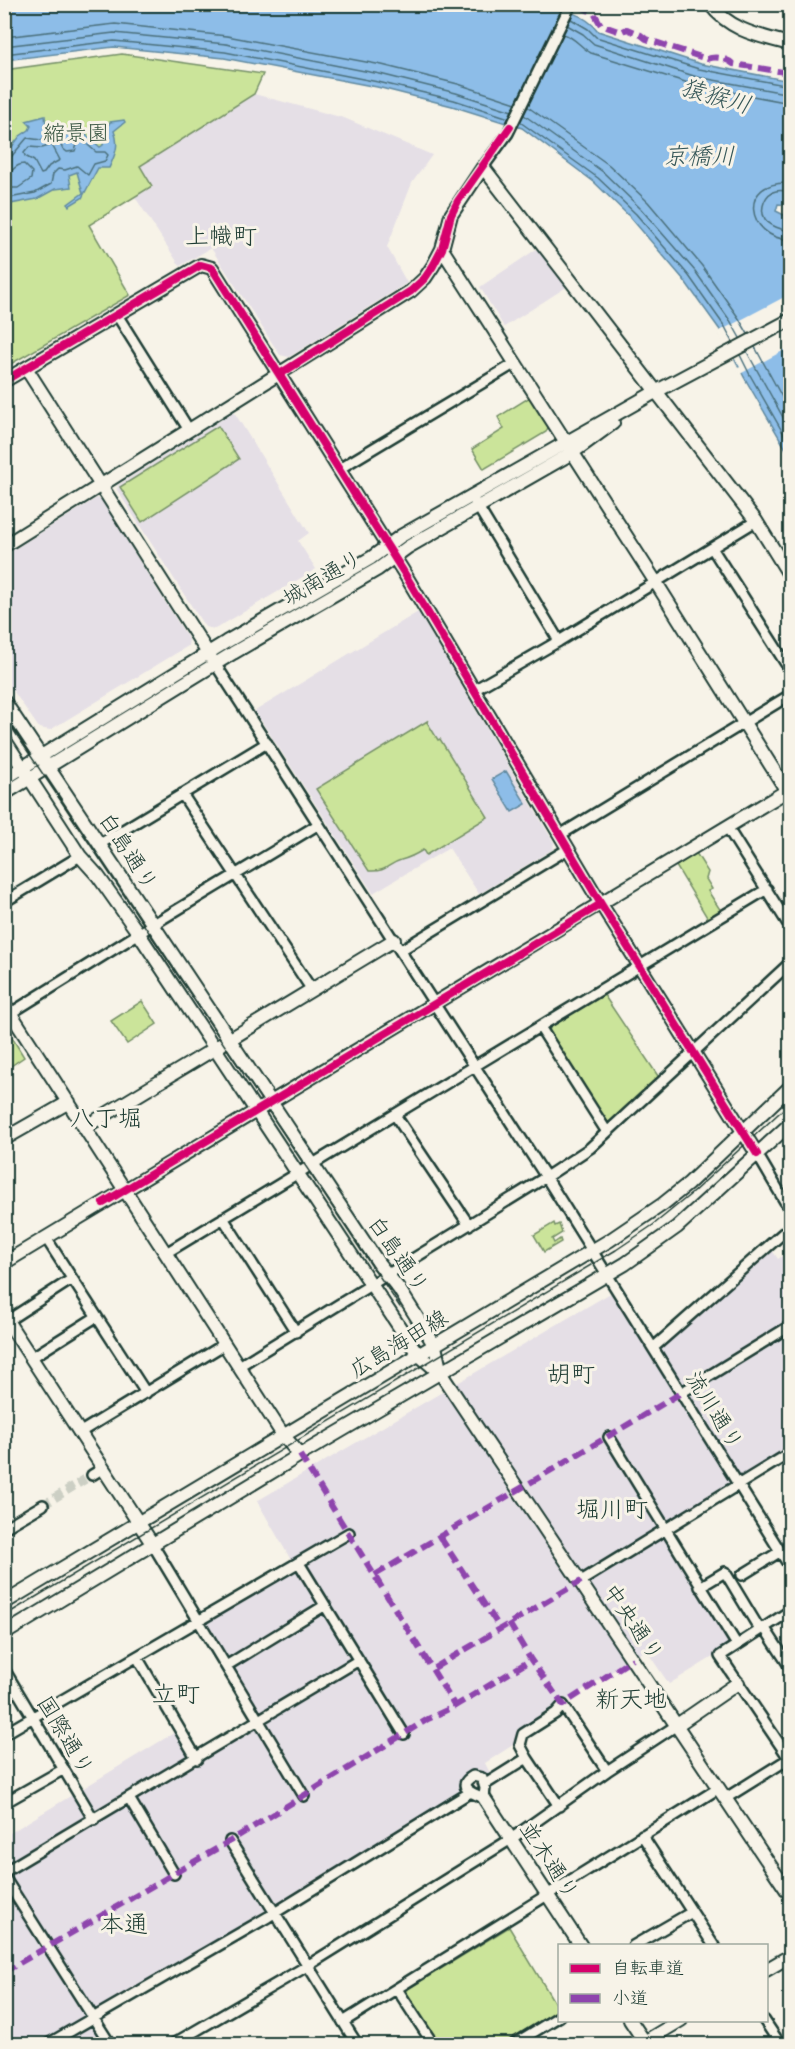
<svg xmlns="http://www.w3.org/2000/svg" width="795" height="2049" font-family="Sriracha,'Klee One',sans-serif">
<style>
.built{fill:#e5dfe6}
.green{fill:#cbe49a;stroke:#759067;stroke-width:1.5}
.water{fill:#8dbde8;stroke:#618aa0;stroke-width:1.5}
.pier{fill:#f7f3e8}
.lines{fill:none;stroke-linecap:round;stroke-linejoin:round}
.shore{stroke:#4b707c;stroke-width:1.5}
.street-tunnel{stroke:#cccfc4;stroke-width:9;stroke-dasharray:9 4.5;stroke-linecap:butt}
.street-casing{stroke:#1f3d34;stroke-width:14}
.secondary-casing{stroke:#1f3d34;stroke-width:16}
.street{stroke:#f7f3e8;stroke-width:9}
.secondary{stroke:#f7f3e8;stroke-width:12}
.tram{stroke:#1f3d34;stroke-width:1.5}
.quiet{stroke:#8e44ad;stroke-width:6;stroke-dasharray:12 6;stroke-linecap:butt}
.cycleway-casing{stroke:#f7f3e8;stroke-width:11}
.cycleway{stroke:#d6006c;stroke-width:8}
.labels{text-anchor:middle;stroke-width:6;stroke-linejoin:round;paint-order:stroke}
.park-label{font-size:22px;fill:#395643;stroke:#f7f3e8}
.street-label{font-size:22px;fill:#1f3d34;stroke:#f7f3e8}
.water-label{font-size:24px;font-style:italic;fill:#355758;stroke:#f7f3e8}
.neighbourhood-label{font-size:24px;fill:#1f3d34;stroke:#f7f3e8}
</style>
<rect width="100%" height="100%" fill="#f7f3e8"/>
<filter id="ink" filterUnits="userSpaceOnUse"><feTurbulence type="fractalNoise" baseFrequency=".0167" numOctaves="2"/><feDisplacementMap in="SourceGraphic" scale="12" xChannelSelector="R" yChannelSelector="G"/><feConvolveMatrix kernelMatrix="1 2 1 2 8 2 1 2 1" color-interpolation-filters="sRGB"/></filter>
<g filter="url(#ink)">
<path class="built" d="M254,94l90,24 88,37 -20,28 -25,64 20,36 -118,74 -9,-2 -69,-107 -31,18 -45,-69 17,-11 -13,-19z
M538,248l30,38 -64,41 -24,-40z
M234,412l75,121 -11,8 18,28 -101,60 -10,-2 -88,-137 1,-5z
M97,498l4,2 88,140 -1,6 -138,84 -11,-2 -34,-49v-124z
M418,612l136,231 -1,6 -74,45 -30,-46 -76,45 -118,-182z
M772,1250l6,9 12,-8v200l-127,78 71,115 -65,40 -23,-34 -126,80 -4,13 -31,20 5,10 -5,3 -9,-5 -9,2 -5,7v12l-196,122 -176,103 16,27h-101v-208l172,-105 16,27 68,-39 -59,-98 93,-54 -38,-66 357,-210 38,60z"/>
<path class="green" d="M122,54l141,20 -9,20 -114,72 12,20 -63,39 41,70 -121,70 -5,-8v-287z
M530,397l19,28 -3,7 -62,37 -12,-20 32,-20 -6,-12z
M218,426l21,33 -97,63 -22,-35z
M429,720l-2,2 11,18 2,-1 48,78 -62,38 -3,-5c-8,5 -14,8 -22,10 -14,4 -13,12 -32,11l-53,-82z
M696,853l12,19 -2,7 6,10 -4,2 13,20 -13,8 -32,-53z
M604,995l56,84 -49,44 -6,-1 -56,-90 1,-5z
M142,1001l15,23 -30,20 -16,-23z
M5,1026l19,31 -19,13h-1z
M554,1223l1,3 4,-2 3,9 -10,6 2,4 6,-4 1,3 -17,10 -10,-17z
M509,1927l50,83 -56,34h-64l-33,-49 2,-6z"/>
<path class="water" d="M4,5h536c21,4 45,8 58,26l103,33 89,17v124l-12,-1 -2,7 14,7v238l-46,-79 -24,-47 -36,-50 -53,-62 -37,-36 -72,-54 -70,-22 -75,-19 -153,-29 -110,-11 -109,13z
M45,116l1,9 16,10 23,-1 15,13 3,-2 2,-15 5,-8 14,-2 1,2 -11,9c6,14 1,24 -5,37h-11l-16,30 -13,8 -1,-2 15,-11 -6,-21 -8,3 2,12 -16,2 -18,10 -32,6v-49l15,-20 9,-6 2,-4 -5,-5z
M506,771l20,33 -14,8 -20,-33z"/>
<path class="pier" d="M790,294v53l-50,27 -3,-5 3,-2 -22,-35z"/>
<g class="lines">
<path class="shore" d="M571,19l17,10 8,8 103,32 91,17
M567,25l16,9 11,10 103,33 93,17
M563,34c12,3 17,13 28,19l104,32 95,18
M4,37l111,-13 112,12 155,29 76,19 58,19
M4,46l110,-13 112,11 154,30 76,19 56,18
M4,54l110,-13 111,11 153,30 76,18 55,18
M528,107l81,58 39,37 54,64 36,51 10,17
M524,115l79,57 38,37 54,62 36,51 9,16
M520,122l78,56 38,36 53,62 36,51 8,15
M52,145l8,15 -11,6 -5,7 -3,1 -7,-13 -9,-5 -1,-3 5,-6 13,1z
M4,159l7,-2 16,-19 14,2 8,-5 11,6 2,7 5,4 8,-1 3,-10 4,-1 14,12h9l3,3 -3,6 -11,3 -6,11 -11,-9 -12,4 -7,-1 -5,5 -2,10 -16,9 -31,6
M24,164l8,8 -1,7 -13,9h-7l-4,-7c0,-7 9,-17 17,-17z
M790,183c-53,-3 -44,55 0,57
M790,192c-4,-1 -9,-2 -14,-1 -11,2 -17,18 -11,28 5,7 17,11 25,12
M755,347l35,65
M747,352l43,78
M740,355l10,20 40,70"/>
<path class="street-tunnel" d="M43,1505l49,-30"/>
<g class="street-casing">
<path id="street" d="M483,167l25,-34 63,-129
M117,315l72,115
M339,469l175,-105
M475,502l84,139
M712,548l78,122
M216,665l330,512 244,390
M474,690l85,-49 197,-120
M182,794l130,196
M727,827l63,100
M560,835l230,-140
M100,844l167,-101
M4,902l76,-46
M401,950l167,-101
M11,1013l151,-94 157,-95
M540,1027l67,105
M395,1115l74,110
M757,1154l33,56
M223,1218l73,114
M46,1238l100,155
M166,1253l601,-364
M7,1321l65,-42
M653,1348l137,-121
M31,1358l65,-41
M239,1366l307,-189 44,-29 200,-185
M681,1393l109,-67
M79,1433l146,-89
M609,1437l128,208
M92,1475l10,-6
M4,1528l39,-23
M153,1545l151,251
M299,1563l105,171
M742,1575l39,-24
M581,1581l209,-128
M700,1587l25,-15 35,58
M764,1627l26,40
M137,1657l60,102
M226,1666l98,-60
M4,1669l90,151
M4,1734l345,-201
M527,1758l-7,-13 3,-11 33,-21 7,-8 44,66
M789,1758l-69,-102 70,-45
M473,1776l9,2 3,10 -1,10c-10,-4 -30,-11 -11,-22z
M484,1785l43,-27 32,48
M129,1798l45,76
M726,1798l64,-40
M4,1803l60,-34
M642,1835l72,111
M230,1841l127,203
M4,1872l355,-212
M4,1877l106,167
M633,1946l59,-34
M397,1989l36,55
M764,2020l16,24
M343,2022l376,-234
M48,2044l220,-127 201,-124
M173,2044l134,-78 204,-127 96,-68 70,-46
M514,2044l46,-28"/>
</g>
<g class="secondary-casing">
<path id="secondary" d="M710,4c20,27 50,32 80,40
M442,249l213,332 135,215
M26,368l185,290
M4,381l197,-116 11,3 191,303 198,333 156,250
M4,546l407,-255 14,-13 8,-12 9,-17 9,-34 32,-48 273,354 34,55
M4,701l375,563 20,25 36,57 6,28
M4,739l76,117 18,20 41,58 271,409 9,12 22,19 349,521
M4,779l222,-137 145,-84 30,-22 256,-145 133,-71
M4,794l229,-141 145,-84 30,-22 164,-94 41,-30
M4,1003l279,432 17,20
M85,1127l309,-187
M4,1139l65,-37
M4,1263l786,-474
M4,1316l149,229
M4,1603l606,-363 53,-36 25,-20 102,-97
M4,1634l296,-179 325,-191 52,-37 113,-103
M677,1725l61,-42
M484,1798l97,148
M766,1970l24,-14
M630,2020l16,24
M641,2044l40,-24"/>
</g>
<use href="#street" class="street"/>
<use href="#secondary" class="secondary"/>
<path class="tram" d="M4,716l396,591
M4,1616l612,-366 37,-25 38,-31 99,-91"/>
<path class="quiet" d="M579,6l15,7 7,12 20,7 6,-3 14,6 5,4 61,20c8,-3 20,-1 26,5l57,9
M300,1455l155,251
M440,1537l60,91
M375,1575l306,-182
M509,1623l22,37 32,45 5,-4 65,-42
M434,1668l147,-87
M4,1972l226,-131 198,-122 27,-13 76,-46"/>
<g class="cycleway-casing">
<path id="cycleway" d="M280,374l131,-83 14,-13 8,-12 9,-17 9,-34 7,-14 52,-74
M4,381l197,-116 11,3 191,303 198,333 156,250
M103,1203l498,-299"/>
</g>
<use href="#cycleway" class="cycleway"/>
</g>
</g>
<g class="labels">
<g class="park-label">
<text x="76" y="140">縮景園</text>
</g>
<g class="street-label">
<text transform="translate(322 577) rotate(-30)" y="8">城南通り</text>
<text transform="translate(129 851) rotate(57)" y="8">白島通り</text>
<text transform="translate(399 1254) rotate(55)" y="8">白島通り</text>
<text transform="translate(398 1343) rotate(-31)" y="8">広島海田線</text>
<text transform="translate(715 1410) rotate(58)" y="8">流川通り</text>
<text transform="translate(634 1622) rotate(56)" y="8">中央通り</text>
<text transform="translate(66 1735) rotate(59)" y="8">国際通り</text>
<text transform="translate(550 1860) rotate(57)" y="8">並木通り</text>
</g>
<g class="water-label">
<text transform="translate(716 96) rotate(16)" y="8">猿猴川</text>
<text x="699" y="164">京橋川</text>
</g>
<g class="neighbourhood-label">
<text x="221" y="244">上幟町</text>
<text x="106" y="1126">八丁堀</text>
<text x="571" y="1382">胡町</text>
<text x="612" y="1517">堀川町</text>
<text x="176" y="1702">立町</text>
<text x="631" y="1707">新天地</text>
<text x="124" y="1932">本通</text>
</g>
</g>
<rect width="795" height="2049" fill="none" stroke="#f7f3e8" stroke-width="24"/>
<rect x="12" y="12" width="771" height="2025" fill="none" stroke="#1f3d34" stroke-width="2" filter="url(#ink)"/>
<rect x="558" y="1944" width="210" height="78" fill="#f7f3e8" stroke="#a1aaa0" stroke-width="1.5"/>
<rect x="570" y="1964" width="30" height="9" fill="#d6006c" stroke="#a1aaa0" stroke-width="1.5"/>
<text x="612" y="1974" font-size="18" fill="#1f3d34">自転車道</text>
<rect x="570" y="1994" width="30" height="9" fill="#8e44ad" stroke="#a1aaa0" stroke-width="1.5"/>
<text x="612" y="2004" font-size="18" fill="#1f3d34">小道</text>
</svg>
